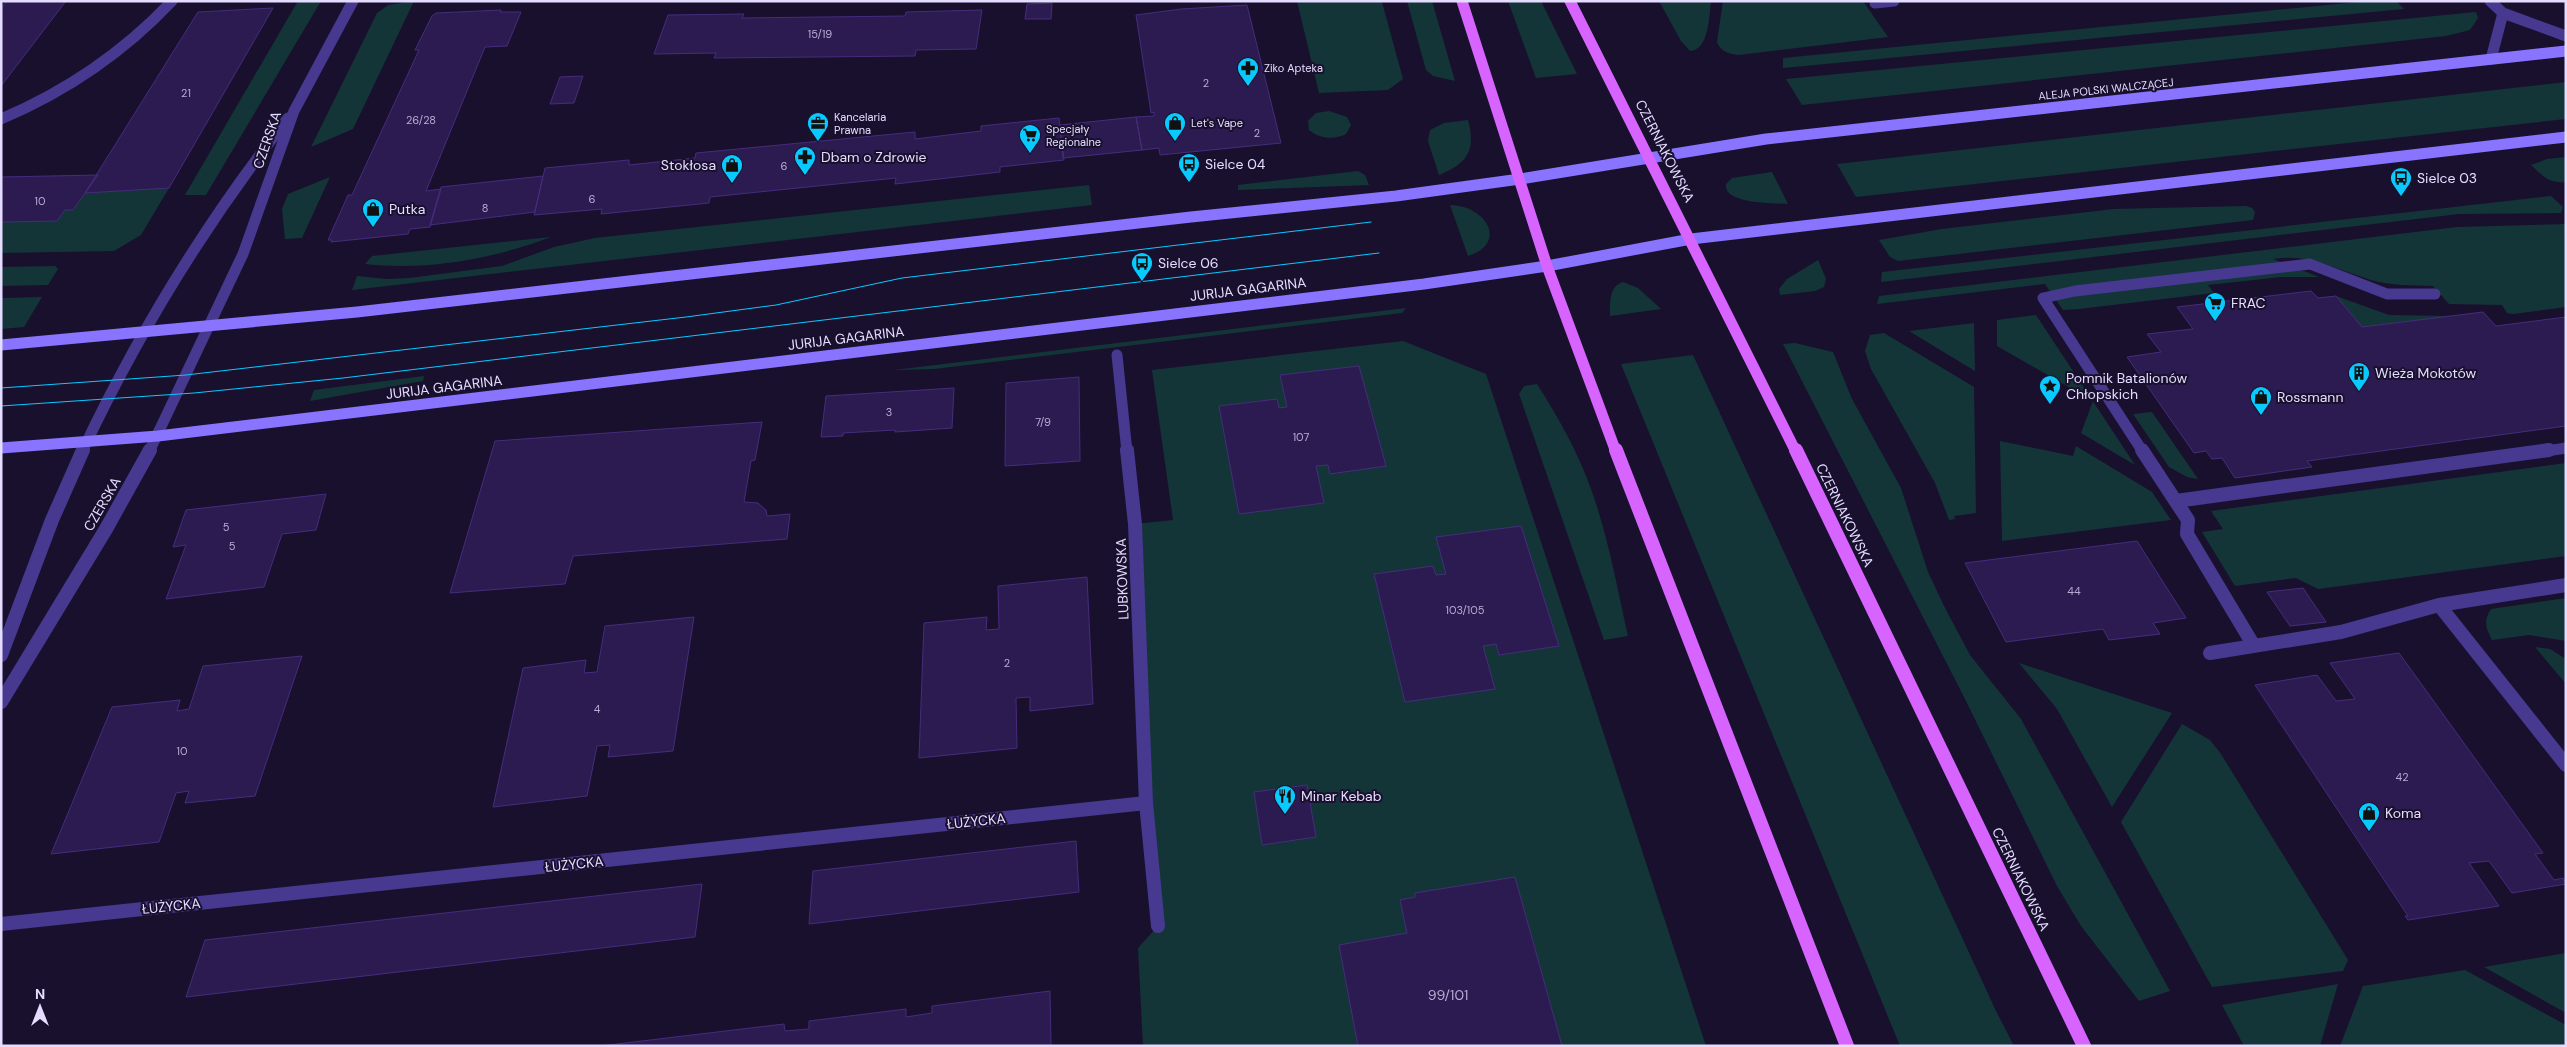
<svg xmlns="http://www.w3.org/2000/svg" width="2567" height="1047" font-family="'DM Sans',sans-serif">
<style>
.green{fill:#133538}
.building{fill:#2c1b50;stroke:#462c7d}
.lines{fill:none;stroke-linecap:round;stroke-linejoin:round}
.lane-far1{stroke:#46398f;stroke-width:11}
.lane{stroke:#46398f;stroke-width:14}
.street-far1{stroke:#46398f;stroke-width:11}
.street{stroke:#46398f;stroke-width:14}
.secondary{stroke:#8874ff;stroke-width:11}
.primary-far1{stroke:#d764ff;stroke-width:11}
.primary{stroke:#d764ff;stroke-width:14}
.tram{stroke:#09caff;stroke-width:1}
.labels{text-anchor:middle;stroke-width:4;stroke-linejoin:round;paint-order:stroke}
.number-label{font-size:11px;fill:#b7acd3}
.far-poi-label{font-size:11px;fill:#e5ddff;stroke:#19102e;text-anchor:start}
.far-street-label{font-size:11px;fill:#e5ddff;stroke:#19102e}
.street-label{font-size:14px;fill:#e5ddff;stroke:#19102e}
.poi-label{font-size:14px;fill:#e5ddff;stroke:#19102e;text-anchor:start}
.near-number-label{font-size:14px;fill:#b7acd3}
</style>
<rect width="100%" height="100%" fill="#19102e"/>
<path class="green" d="M298,1h23l-115,194h-21z
M414,1l-61,128 -42,18 66,-134 11,-8z
M1297,1l85,1 21,77 -15,11 -69,3z
M1407,1h25l23,80 -22,-5 -7,-6z
M1508,1h33l36,73 -41,4z
M1659,1h52c-2,15 -2,49 -21,50l-9,-10z
M1723,1h140l25,36 -150,18c-9,-1 -18,-4 -21,-13z
M2368,1h28l8,8 -621,59v-10z
M2476,12l2,6 -8,12 -24,6 -644,69 -16,-26z
M2566,82v37l-710,78 -19,-33z
M1329,111l18,6 4,8 -5,9c-12,6 -26,5 -37,-4l-1,-9 8,-8z
M1468,120c8,30 0,43 -29,55l-11,-34 2,-11 14,-7z
M2566,157v25c-17,2 -23,-6 -35,-17l16,-6z
M1358,171l7,4 4,10 -131,5v-5z
M1772,172l16,32c-14,-1 -65,0 -62,-20l6,-6z
M330,177l-28,61 -17,1 -3,-30 6,-15z
M1089,185l3,20 -740,85 5,-14 30,3 22,-1 93,-12 52,-19 41,-9z
M169,188l-28,47 -27,16 -113,2v-31l56,-1 8,-11h8l12,-17z
M2551,196l12,11 -2,6 -102,1 -578,68 1,-10z
M1450,205c34,0 60,37 18,51z
M2246,206l6,2 3,4 -2,8 -355,41 -8,-4 -11,-17 63,-11 172,-20z
M2566,224v83l-53,7 -6,-1 -5,-8 -53,-1 -16,-18c-21,-1 -42,0 -62,-6 -33,-10 -63,-27 -98,-21l46,18h-38l-73,8 6,8 -135,16 -16,1 -18,-26 -168,20 2,-8 578,-69z
M551,237c-58,22 -124,34 -186,27l7,-8z
M1818,260l8,19 -2,8 -9,4 -35,4 -1,-6 8,-10z
M55,266l3,3 -10,16 -47,1v-19z
M1623,282l15,6 23,21 -51,7c0,-13 -1,-30 13,-34z
M2336,296l53,19 61,1 -88,11z
M42,297l-18,30 -23,2v-31z
M1406,308l-4,5 -468,56 -40,1z
M2036,315l99,150 -54,-32 12,-32 -96,-55v-26z
M1974,323l1,48 -66,-40z
M1884,333l90,54 2,126 -22,3 1,3 -6,1 -14,-37 -64,-114 -6,-18 5,-16z
M1403,341l83,33 220,672h-563l-5,-98 20,-22 -23,-402 38,-4 -21,-150z
M1795,343l38,9 19,47 49,89 27,84 16,34 26,49 51,64 149,272 -31,10 -58,-75 -24,-40 -93,-189 -181,-353z
M1693,355l303,656 18,35h-114l-279,-682z
M424,376l-1,5 -113,20 4,-11z
M1537,384c21,33 41,68 54,105 17,47 26,98 37,147l-24,4 -85,-246 5,-8z
M2152,412l46,67 -11,-2 -18,-10 -36,-53z
M2000,441l73,15 3,-10 76,46 19,28 -169,21z
M2566,463v93l-248,33 -22,-11 -61,8 -33,-54 21,-3 -12,-18z
M2566,598v43l-37,-6 -37,5c-6,-12 -9,-19 -1,-31z
M2535,647l15,2 16,10v25z
M2019,663l153,50 -60,94 -55,-98z
M2182,724l28,16 11,14 127,206 -5,11 -131,16 -91,-165z
M2566,953v60l-82,-46z
M2465,970l101,55v21h-226l23,-60z
M2338,984l-18,62h-76l-22,-41z"/>
<path class="building" d="M7,1h59l-65,85v-78z
M1052,3l-1,16h-26l2,-15z
M1247,5l34,138 -121,12 -1,-7 -17,2 -6,-33 18,-1v-4l-3,1 -15,-98 45,-6z
M273,8l-104,180 -84,5 113,-181z
M501,10l-1,2h21l-14,34 -22,1 -59,144 15,-2 -11,38 -20,2 -2,5 -77,8 1,-2h-4l20,-45h4l67,-145h-4l17,-34 4,-3z
M982,10l-6,39 -60,1 -1,6 -201,2 2,-5 -62,1 14,-39 76,-1 -2,4 163,-2 1,-4z
M583,76l-9,27 -24,1 10,-27z
M1136,117l6,33 -79,8 -3,-33z
M1059,118l5,42 -64,7v5l-105,12 1,-6 -69,7 -117,12 -1,6 -108,11 1,-5 -68,6 11,-47 84,-8v5l66,-7 1,-5 219,-21v7l66,-8v-5z
M98,175l-25,35h-8l-8,11 -56,1v-45z
M543,176l-8,36 -105,13 11,-38z
M2311,291l7,7 18,-2 26,31 121,-15 13,14 70,-9v109l-259,35 5,6 -77,11 -13,-20 -10,1 -6,-8 -12,2 -67,-96 34,-5 -14,-18 46,-5 -16,-22z
M1359,366l27,100 -56,8 -2,-9 -12,1 8,37 -85,11 -20,-108 58,-7 2,9 8,-1 -7,-32z
M1079,377l1,84 -75,5 1,-83z
M954,388l-2,40 -57,4v-2l-52,3v3l-22,1 5,-41z
M762,422l-7,38 -4,1 -7,41 14,1 8,7 1,6 23,-2 -3,25 -214,17 -8,28 -115,9 45,-152z
M326,494l-10,36 -34,4 -18,53 -98,12 20,-54 -13,2 13,-37z
M1521,526l38,120 -60,9 -3,-11 -13,2 12,43 -90,13 -31,-128 59,-8 3,9 10,-1 -10,-37z
M2137,541l49,77 -33,5 7,11 -51,6 -6,-11 -97,13 -41,-79z
M1087,577l6,127 -63,7v-14l-14,1 1,50 -98,10 5,-135 63,-6 -1,13 13,-1 -1,-43z
M2303,588l23,34 -36,4 -23,-34z
M694,617l-21,134 -65,6 2,-12 -13,1 -10,50 -94,11 30,-139 63,-8 -2,13 13,-1 8,-46z
M2399,653l144,200 -8,1 19,26 9,-2 3,6 -54,9 -23,-32 -20,2 30,43 -91,14 -3,-4h3l-153,-231 62,-10 19,26 19,-2 -25,-36z
M302,656l-47,140 -70,7 4,-12 -13,2 -17,49 -108,12 61,-147 68,-7 -3,11 12,-2 14,-43z
M1307,785l9,52 -54,8 -8,-53z
M1076,841l3,51 -270,32 4,-53z
M1515,877l47,169h-204l-19,-101 68,-12 -7,-33 15,-3v-4z
M702,884l-7,53 -509,60 19,-57z
M1050,991l1,55h-451l184,-22 1,7 24,-2v-8l97,-12v8l26,-4v-7z"/>
<g class="lines">
<path class="lane-far1" d="M1875,3l19,-2
M1,119c66,-28 122,-66 171,-118
M1117,355l10,97
M2143,452l-100,-154 32,-7 235,-27 77,30h48
M2540,452l26,-4"/>
<path class="lane" d="M1127,450l8,74 11,279 12,123
M2142,450l46,70 -1,14 67,112
M2176,501l373,-51
M2439,605l127,160
M2210,653l131,-21 98,-27 127,-20
M1,924l1145,-121"/>
<path class="street-far1" d="M2490,1l13,12 63,23
M2491,59l12,-46
M82,452c56,-119 125,-231 206,-334
M149,452l94,-198 51,-143 59,-110"/>
<path class="street" d="M1,655l51,-135 31,-70
M1,702l105,-173 44,-79"/>
<path class="secondary" d="M1,345l356,-33 834,-95 205,-21 124,-17 246,-40 800,-88
M1,448l157,-12 1266,-152 123,-18 144,-27 875,-102"/>
<path class="primary-far1" d="M1462,1l85,265 69,186
M1570,1l226,451"/>
<path class="primary" d="M1616,450l231,596
M1796,450l288,596"/>
<path class="tram" d="M1,388l185,-13 500,-58 90,-12 126,-27 469,-56
M1,406l193,-13 149,-15 1036,-125"/>
</g>
<defs>
<g id="pharmacy-pin" transform="scale(1.125)"><path d="M0 17L-7.5 6A9.5 9.5 0 1 1 7.5 6Z" fill="#09caff" stroke="#19102e"/><path d="M-2-6h4v4h4v4h-4v4h-4v-4h-4v-4h4Z" fill="#111"/></g>
<g id="office-pin" transform="scale(1.125)"><path d="M0 17L-7.5 6A9.5 9.5 0 1 1 7.5 6Z" fill="#09caff" stroke="#19102e"/><path d="M-6-3h4V-5.5h4V-3h4V5H-6ZM-1-4.5V-3h2v-1.5ZM-6 0V1H6V0Z" fill="#111"/></g>
<g id="shop-pin" transform="scale(1.125)"><path d="M0 17L-7.5 6A9.5 9.5 0 1 1 7.5 6Z" fill="#09caff" stroke="#19102e"/><path d="M-5-2.5h2.3a2.7 3.5 0 0 1 5.4 0H5L5.5 6h-11ZM-1.5-2.5h3a1.5 2.3 0 0 0-3 0Z" fill="#111"/></g>
<g id="supermarket-pin" transform="scale(1.125)"><path d="M0 17L-7.5 6A9.5 9.5 0 1 1 7.5 6Z" fill="#09caff" stroke="#19102e"/><path d="M-6-5.5h2.5l.6 2H6L4.5 2H-2.5L-4.4-4H-6ZM-1.5 3.2a1.3 1.3 0 1 0 .1 0ZM3 3.2a1.3 1.3 0 1 0 .1 0Z" fill="#111"/></g>
<g id="bus-pin" transform="scale(1.125)"><path d="M0 17L-7.5 6A9.5 9.5 0 1 1 7.5 6Z" fill="#09caff" stroke="#19102e"/><path d="M-5-6H5V4H4V6H2V4H-2V6H-4V4H-5ZM-3.5-4V0h7V-4ZM-3.5 1.2v1.5H-2V1.2ZM2 1.2v1.5H3.5V1.2Z" fill="#111"/></g>
<g id="building-pin" transform="scale(1.125)"><path d="M0 17L-7.5 6A9.5 9.5 0 1 1 7.5 6Z" fill="#09caff" stroke="#19102e"/><path d="M-4-6H4V6H1V3H-1V6H-4ZM-2.5-4.3h1.7v1.8h-1.7ZM.8-4.3h1.7v1.8H.8ZM-2.5-1h1.7V.8h-1.7ZM.8-1h1.7V.8H.8Z" fill="#111"/></g>
<g id="sight-pin" transform="scale(1.125)"><path d="M0 17L-7.5 6A9.5 9.5 0 1 1 7.5 6Z" fill="#09caff" stroke="#19102e"/><path d="M0-6L1.8-2.2L6-1.7L2.9 1.2L3.7 5.4L0 3.3L-3.7 5.4L-2.9 1.2L-6-1.7L-1.8-2.2Z" fill="#111"/></g>
<g id="restaurant-pin" transform="scale(1.125)"><path d="M0 17L-7.5 6A9.5 9.5 0 1 1 7.5 6Z" fill="#09caff" stroke="#19102e"/><path d="M-5-6h1v4h1v-4h1v4h1v-4h1v5L-1.5 .5V6h-2V.5L-5-1ZM5-6V6H3V1.5H1.5Q1.5-4 5-6Z" fill="#111"/></g>
</defs>
<g fill-rule="evenodd">
<use href="#pharmacy-pin" x="1248" y="68"/>
<use href="#office-pin" x="818" y="123"/>
<use href="#shop-pin" x="1175" y="123"/>
<use href="#supermarket-pin" x="1030" y="135"/>
<use href="#pharmacy-pin" x="805" y="157"/>
<use href="#bus-pin" x="1189" y="164"/>
<use href="#shop-pin" x="732" y="165"/>
<use href="#bus-pin" x="2401" y="178"/>
<use href="#shop-pin" x="373" y="209"/>
<use href="#bus-pin" x="1142" y="263"/>
<use href="#supermarket-pin" x="2215" y="303"/>
<use href="#building-pin" x="2359" y="373"/>
<use href="#sight-pin" x="2050" y="386"/>
<use href="#shop-pin" x="2261" y="397"/>
<use href="#restaurant-pin" x="1285" y="796"/>
<use href="#shop-pin" x="2369" y="813"/>
</g>
<g class="labels">
<g class="number-label">
<text x="820" y="38">15/19</text>
<text x="1206" y="87">2</text>
<text x="186" y="97">21</text>
<text x="421" y="124">26/28</text>
<text x="1257" y="137">2</text>
<text x="784" y="170">6</text>
<text x="592" y="203">6</text>
<text x="40" y="205">10</text>
<text x="485" y="212">8</text>
<text x="889" y="416">3</text>
<text x="1043" y="426">7/9</text>
<text x="1301" y="441">107</text>
<text x="226" y="531">5</text>
<text x="232" y="550">5</text>
<text x="2074" y="595">44</text>
<text x="1465" y="614">103/105</text>
<text x="1007" y="667">2</text>
<text x="597" y="713">4</text>
<text x="182" y="755">10</text>
<text x="2402" y="781">42</text>
</g>
<g class="far-poi-label">
<text x="1264" y="72">Ziko Apteka</text>
<text x="834" y="121">Kancelaria<tspan x="834" dy="13">Prawna</tspan></text>
<text x="1191" y="127">Let's Vape</text>
<text x="1046" y="133">Specjały<tspan x="1046" dy="13">Regionalne</tspan></text>
</g>
<g class="far-street-label">
<text transform="translate(2106 89) rotate(-6)" y="4">ALEJA POLSKI WALCZĄCEJ</text>
</g>
<g class="street-label">
<text transform="translate(267 140) rotate(-71)" y="5">CZERSKA</text>
<text transform="translate(1665 151) rotate(63)" y="5">CZERNIAKOWSKA</text>
<text transform="translate(1248 289) rotate(-7)" y="5">JURIJA GAGARINA</text>
<text transform="translate(846 338) rotate(-7)" y="5">JURIJA GAGARINA</text>
<text transform="translate(444 387) rotate(-7)" y="5">JURIJA GAGARINA</text>
<text transform="translate(102 504) rotate(-60)" y="5">CZERSKA</text>
<text transform="translate(1845 515) rotate(64)" y="5">CZERNIAKOWSKA</text>
<text transform="translate(1122 579) rotate(-92)" y="5">LUBKOWSKA</text>
<text transform="translate(976 821) rotate(-6)" y="5">ŁUŻYCKA</text>
<text transform="translate(574 864) rotate(-6)" y="5">ŁUŻYCKA</text>
<text transform="translate(2021 879) rotate(64)" y="5">CZERNIAKOWSKA</text>
<text transform="translate(171 906) rotate(-6)" y="5">ŁUŻYCKA</text>
</g>
<g class="poi-label">
<text x="821" y="162">Dbam o Zdrowie</text>
<text x="1205" y="169">Sielce 04</text>
<text x="716" y="170" text-anchor="end">Stokłosa</text>
<text x="2417" y="183">Sielce 03</text>
<text x="389" y="214">Putka</text>
<text x="1158" y="268">Sielce 06</text>
<text x="2231" y="308">FRAC</text>
<text x="2375" y="378">Wieża Mokotów</text>
<text x="2066" y="383">Pomnik Batalionów<tspan x="2066" dy="16">Chłopskich</tspan></text>
<text x="2277" y="402">Rossmann</text>
<text x="1301" y="801">Minar Kebab</text>
<text x="2385" y="818">Koma</text>
</g>
<g class="near-number-label">
<text x="1448" y="1000">99/101</text>
</g>
</g>
<rect width="2567" height="1047" fill="none" stroke="#e5ddff" stroke-width="5"/>
<g transform="translate(40 1007)" stroke="#19102e" stroke-width="4" paint-order="stroke">
<path d="M0-4L9 19L0 12L-9 19Z" fill="#e5ddff"/>
<text y="-8" font-size="14" font-weight="bold" text-anchor="middle" fill="#e5ddff">N</text>
</g>
</svg>
